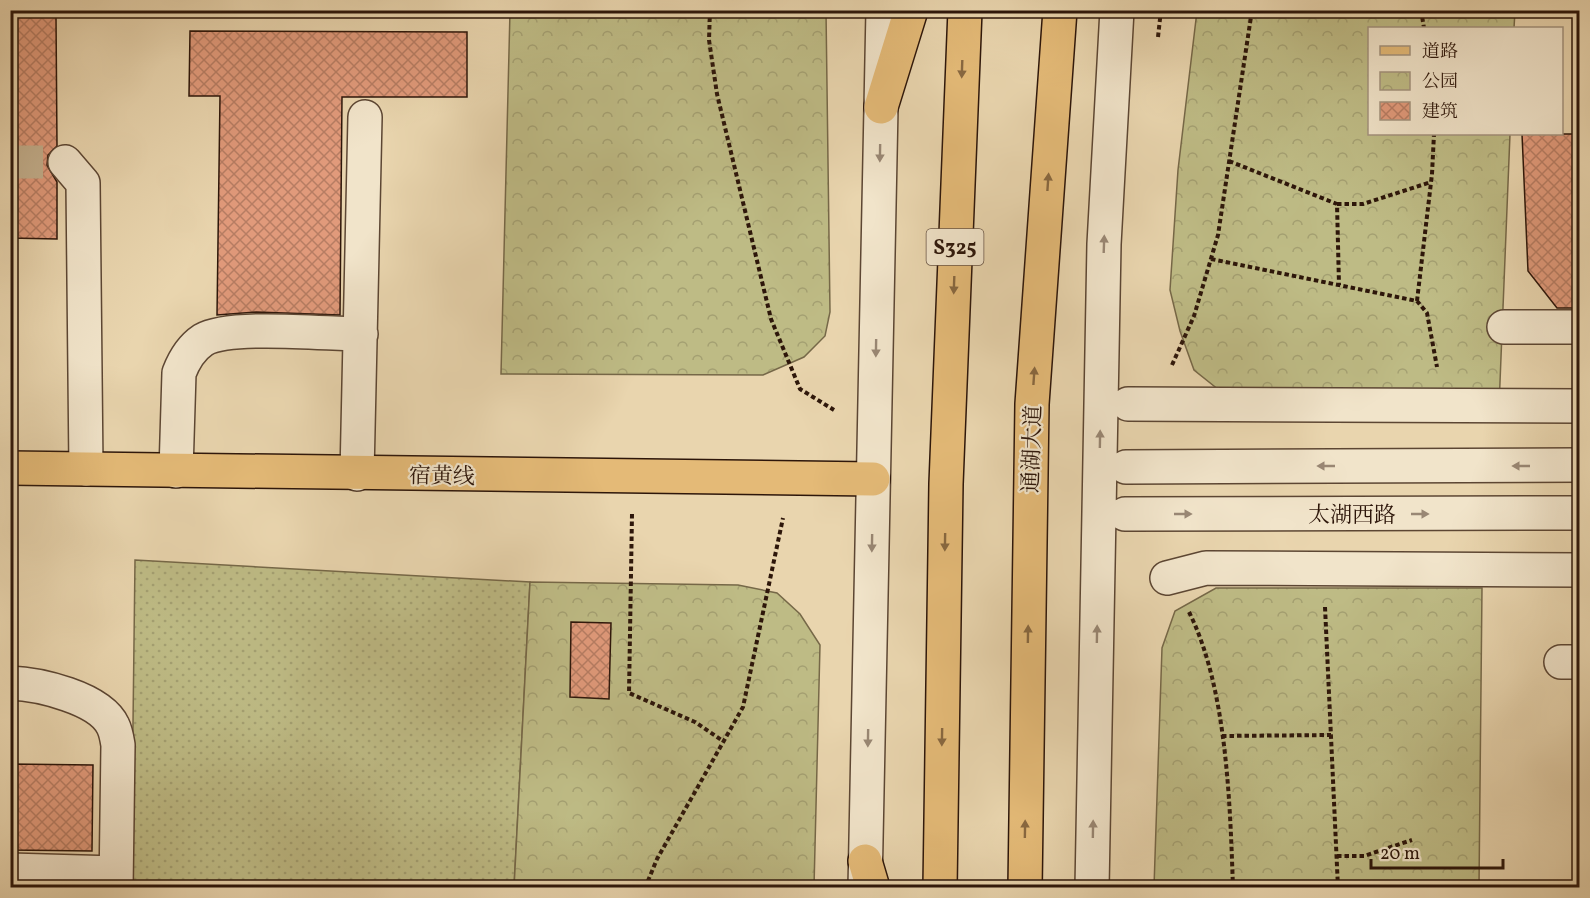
<svg xmlns="http://www.w3.org/2000/svg" width="1590" height="898" font-family="Vollkorn,'Noto Serif SC',serif">
<style>
.grass{fill:url(#grass-dots);stroke:#766848;stroke-width:1.5}
.park{fill:url(#park-crowns);stroke:#766848;stroke-width:1.5}
.building{fill:url(#building-cross-hatch);stroke:#2d160a;stroke-width:1.5}
.lines{fill:none;stroke-linecap:round;stroke-linejoin:round}
.minor-tunnel{stroke:#c3af8d;stroke-width:33;stroke-dasharray:33 16;stroke-linecap:butt}
.minor-casing{stroke:#5c4633;stroke-width:36}
.major-casing{stroke:#2d160a;stroke-width:36}
.path{stroke:#2d160a;stroke-width:4;stroke-dasharray:4.5 3;stroke-linecap:butt}
.minor{stroke:#f1e4ca;stroke-width:33}
.major{stroke:#e4ba77;stroke-width:33}
.oneway{fill:#886840}
.oneway2{fill:#998774}
.labels{text-anchor:middle;stroke-width:4.5;stroke-linejoin:round;paint-order:stroke}
.shield{fill:#f1e4ca;stroke:#685444;stroke-width:1.5}
.shield-label{font-size:21px;font-weight:bold;fill:#2d160a}
.street-label{font-size:22px;fill:#2d160a;stroke:#f1e4ca}
</style>
<defs>
<pattern id="grass-dots" width="8" height="8" patternUnits="userSpaceOnUse" patternTransform="scale(1.5)"><rect width="8" height="8" fill="#bebb85"/><path d="M2 2h.1M6 6h.1" fill="none" stroke="#a4a072" stroke-width="1.8" stroke-linecap="round"/></pattern>
<pattern id="park-crowns" width="20" height="18" patternUnits="userSpaceOnUse" patternTransform="scale(1.5)"><rect width="20" height="18" fill="#bebb85"/><path d="M2 6a3 3 0 1 1 6 0M12 15a3 3 0 1 1 6 0" fill="none" stroke="#a4a072"/></pattern>
<pattern id="building-cross-hatch" width="8" height="8" patternUnits="userSpaceOnUse" patternTransform="scale(1.5)"><rect width="8" height="8" fill="#e19a7b"/><path d="M0 0l8 8M0 8l8-8" fill="none" stroke="#b77d63"/></pattern>
</defs>
<rect width="100%" height="100%" fill="#e9d5ae"/>
<filter id="stains"><feTurbulence type="fractalNoise" baseFrequency=".00333" numOctaves="4"/><feColorMatrix values="0 0 0 0 .2 0 0 0 0 .09 0 0 0 0 .02 0 0 0 .5 -.17"/></filter>
<radialGradient id="worn" r=".72"><stop offset=".6" stop-color="#630" stop-opacity="0"/><stop offset="1" stop-color="#630" stop-opacity=".3"/></radialGradient>
<path class="grass" d="M135,560l395,22 -16,305 -383,1z"/>
<path class="park" d="M510,11h316l4,301 -5,24 -21,21 -41,18 -262,-1z
M1197,11h318l-1,17h-144v106h140l-11,273 -270,-9 -35,-28 -14,-39 -10,-41 8,-120z
M530,582l208,3 39,8 23,21 20,31 -6,242 -300,1z
M1216,588h266l-3,299h-325l8,-239 13,-37z"/>
<path class="building" d="M10,16h46l1,130 -9,9 -1,10 10,17v57l-47,-1z
M190,31l277,1v65h-125l-2,218 -84,-3 -39,3 3,-219h-31z
M1522,134h58v174h-23l-29,-37z
M571,622l40,1 -2,76 -39,-2z
M10,764l83,1 -1,86 -82,-1z"/>
<g class="lines">
<path class="minor-tunnel" d="M10,162h55"/>
<g class="minor-casing">
<path id="minor" d="M65,162l18,21 3,286
M1504,327h76
M1128,404l452,2
M1126,467l454,-2
M176,471l3,-98c5,-13 12,-25 24,-33 27,-16 123,-6 158,-6
M357,474l8,-357
M1125,514l455,-1
M1167,578l39,-10 374,2
M1561,662h19
M10,683c29,1 90,15 103,43 3,6 4,13 5,19l-2,143
M10,870l106,3
M865,888l18,-878
M1092,888l12,-644 13,-234"/>
</g>
<g class="major-casing">
<path id="major" d="M881,107l30,-97
M10,468l863,11
M865,861l8,27
M940,888l6,-404 19,-474
M1025,888l7,-484 28,-394"/>
</g>
<path class="path" d="M710,10l-1,30 8,54 54,225 29,70 34,21
M1421,10l3,18
M1158,37l3,-27
M1229,161l108,43 2,81
M1337,204h26l68,-22
M1211,259l206,42 10,12 10,54
M1417,301l15,-127 2,-40
M1172,365l22,-49 24,-81 34,-225
M632,514l-3,179 66,29 28,19
M1325,607l13,281
M1189,612c38,76 41,191 44,276
M1222,736l109,-1
M1337,856h27l48,-16
M645,888l12,-29 86,-152 40,-189"/>
<use href="#minor" class="minor"/>
<use href="#major" class="major"/>
</g>
<defs><path id="oneway-solid" d="M-6-.8H1V-3.2L6.5 0L1 3.2V.8H-6Z" transform="scale(1.5)"/></defs>
<g class="oneway">
<use href="#oneway-solid" transform="translate(962 69) rotate(92)"/>
<use href="#oneway-solid" transform="translate(1048 182) rotate(-86)"/>
<use href="#oneway-solid" transform="translate(954 285) rotate(92)"/>
<use href="#oneway-solid" transform="translate(1034 376) rotate(-86)"/>
<use href="#oneway-solid" transform="translate(945 542) rotate(91)"/>
<use href="#oneway-solid" transform="translate(1028 634) rotate(-89)"/>
<use href="#oneway-solid" transform="translate(942 737) rotate(91)"/>
<use href="#oneway-solid" transform="translate(1025 829) rotate(-89)"/>
</g>
<g class="oneway2">
<use href="#oneway-solid" transform="translate(880 153) rotate(91)"/>
<use href="#oneway-solid" transform="translate(1104 244) rotate(-88)"/>
<use href="#oneway-solid" transform="translate(876 348) rotate(91)"/>
<use href="#oneway-solid" transform="translate(1100 439) rotate(-89)"/>
<use href="#oneway-solid" transform="translate(1326 466) rotate(180)"/>
<use href="#oneway-solid" transform="translate(1521 466) rotate(180)"/>
<use href="#oneway-solid" transform="translate(1183 514)"/>
<use href="#oneway-solid" transform="translate(1420 514)"/>
<use href="#oneway-solid" transform="translate(872 543) rotate(91)"/>
<use href="#oneway-solid" transform="translate(1097 634) rotate(-89)"/>
<use href="#oneway-solid" transform="translate(868 738) rotate(91)"/>
<use href="#oneway-solid" transform="translate(1093 829) rotate(-89)"/>
</g>
<g class="labels">
<rect class="shield" x="926.5" y="229" width="57" height="36" rx="4.5"/>
<g class="shield-label">
<text x="955" y="254">S325</text>
</g>
<g class="street-label">
<text transform="translate(1031 449) rotate(-88)" y="8">通湖大道</text>
<text transform="translate(442 475) rotate(1)" y="8">宿黄线</text>
<text x="1352" y="522">太湖西路</text>
</g>
</g>
<rect width="1590" height="898" fill="none" stroke="#e9d5ae" stroke-width="36"/>
<rect x="12" y="12" width="1566" height="874" fill="none" stroke="#2d160a" stroke-width="3"/>
<rect x="18" y="18" width="1554" height="862" fill="none" stroke="#2d160a" stroke-width="1.5"/>
<rect x="1368" y="27" width="195" height="108" fill="#f1e4ca" stroke="#a3927d" stroke-width="1.5"/>
<rect x="1380" y="46" width="30" height="9" fill="#e4ba77" stroke="#a3927d" stroke-width="1.5"/>
<text x="1422" y="57" font-size="18" fill="#2d160a">道路</text>
<rect x="1380" y="72" width="30" height="18" fill="url(#park-crowns)" stroke="#a3927d" stroke-width="1.5"/>
<text x="1422" y="87" font-size="18" fill="#2d160a">公园</text>
<rect x="1380" y="102" width="30" height="18" fill="url(#building-cross-hatch)" stroke="#a3927d" stroke-width="1.5"/>
<text x="1422" y="117" font-size="18" fill="#2d160a">建筑</text>
<path d="M1371 859v9h132v-9" fill="none" stroke="#2d160a" stroke-width="3"/>
<text x="1380" y="859" font-size="18" fill="#2d160a" stroke="#f1e4ca" stroke-width="4.5" paint-order="stroke">20 m</text>
<rect width="100%" height="100%" filter="url(#stains)"/>
<rect width="100%" height="100%" fill="url(#worn)"/>
</svg>
